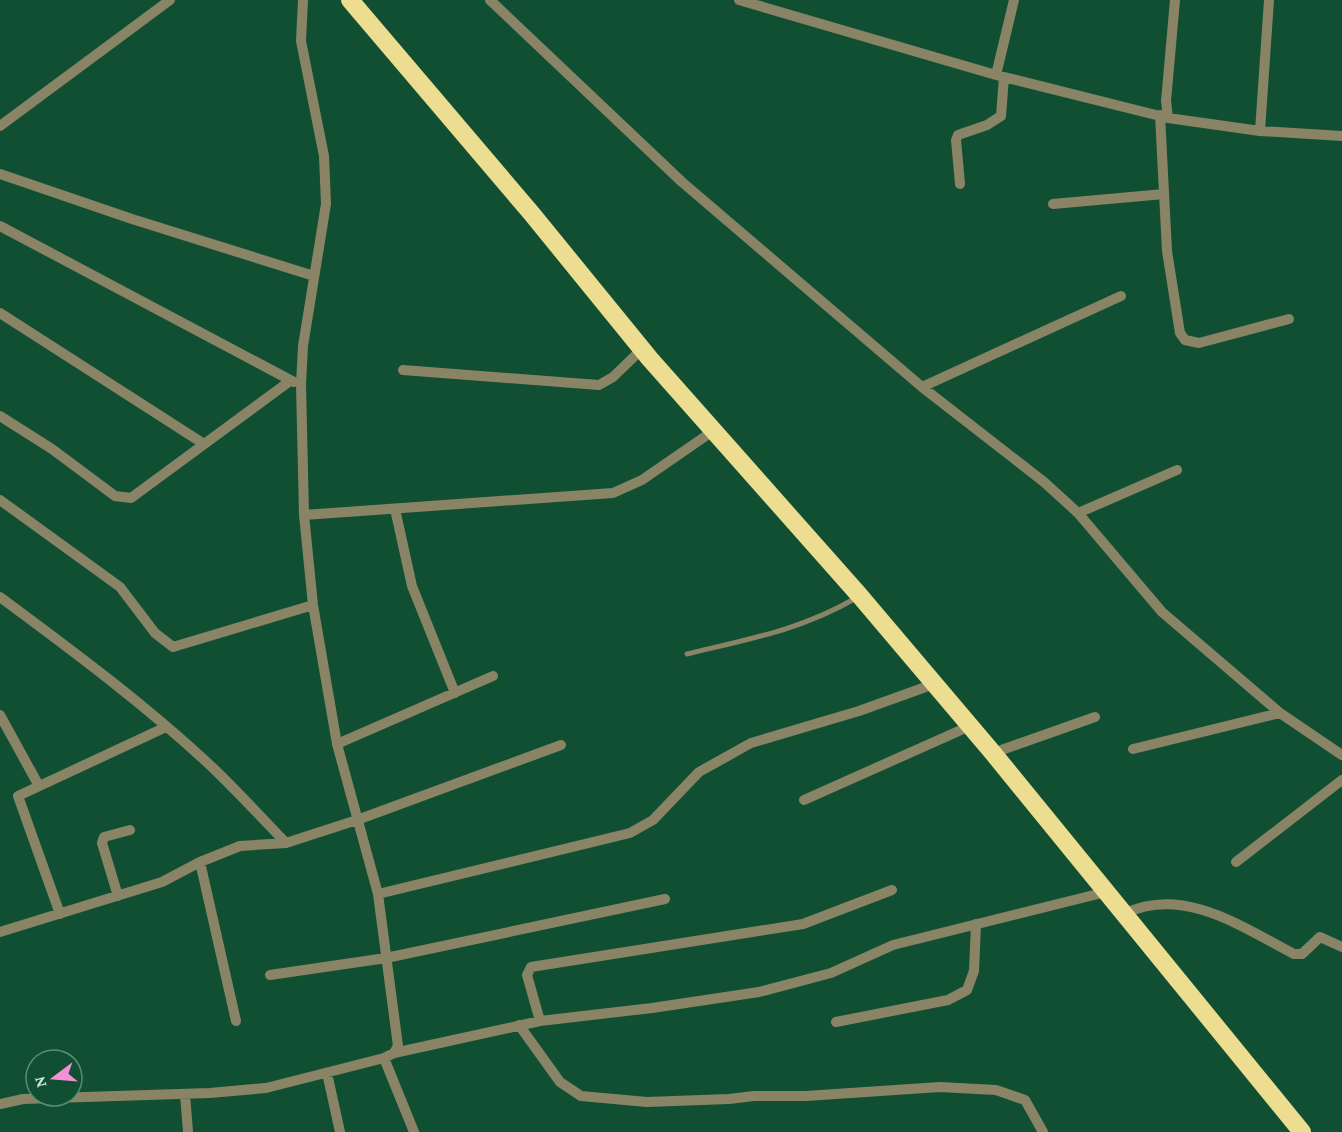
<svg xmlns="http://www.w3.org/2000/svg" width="1342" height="1132" font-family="'Crimson Pro',serif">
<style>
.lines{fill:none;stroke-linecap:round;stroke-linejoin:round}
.lane{stroke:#8a8466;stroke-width:5}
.street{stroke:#8a8466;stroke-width:10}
.highway{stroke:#ecdd90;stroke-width:18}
</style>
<rect width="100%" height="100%" fill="#114f33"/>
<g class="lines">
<path class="lane" d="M687,654c62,-15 114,-24 169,-56"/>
<path class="street" d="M490,0l192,182 240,205 122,95 34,31 84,99 118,101 62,42
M739,0l257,75 172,43 92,13 82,5
M996,75l18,-75
M1160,115l7,136 13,82 5,7 14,3 90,-24
M1168,118l-2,-17 9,-101
M0,126l170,-126
M1260,131l9,-131
M0,174l132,45 182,57
M960,184l-4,-44 2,-5 29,-10 14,-9 3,-39
M1053,204l111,-10
M0,226l294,156
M0,313l204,131
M403,370l196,15 14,-8 29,-28
M922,387l199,-91
M0,416l52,33 63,47 16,2 159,-117
M0,500l120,87 35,46 18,14 140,-42
M395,509l17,77 43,107
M1078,513l99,-43
M304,515l309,-22 29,-13 71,-49
M0,597c73,54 147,109 213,171 25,24 49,50 73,75
M0,715l39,71
M337,744l156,-68
M1133,749l147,-36
M993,753l102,-36
M804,800l166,-74
M200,862l36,159
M1236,862l106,-82
M378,894l252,-61 23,-13 46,-48 52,-29 108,-32 75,-27
M118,896l-16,-53 2,-6 26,-7
M60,914l-42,-118 148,-69
M1124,914c59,-29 118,13 170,40h8l18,-17 22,10
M0,932l162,-50 38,-20 40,-16 46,-3 71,-23 204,-75
M270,975l116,-17 279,-59
M540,1021l-13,-46 4,-8 272,-43 89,-34
M836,1022l112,-22 19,-10 7,-19 2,-47
M519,1025l41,57 21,14 66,6 82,-3 25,-3h52l134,-9 56,3 29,10 18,32
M394,1053l146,-32 112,-13 107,-16 72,-19 62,-28 213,-53
M384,1058l30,74
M327,1073l13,59
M185,1094l3,38
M0,1104l23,-5 187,-6 56,-5 118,-30 10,-5 4,-7 -20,-152 -41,-150 -24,-139 -9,-90 -3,-131 2,-38 23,-142 -2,-48 -23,-115 2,-41"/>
<path class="highway" d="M350,0l182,214 118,145 210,237 133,157 309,379"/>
</g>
<g transform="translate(54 1078) rotate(254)"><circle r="28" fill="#114f33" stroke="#598d73" stroke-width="1.5"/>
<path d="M0-4.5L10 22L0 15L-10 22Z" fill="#f391d6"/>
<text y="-9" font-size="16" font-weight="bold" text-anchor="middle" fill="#c4e9d3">N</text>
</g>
</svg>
